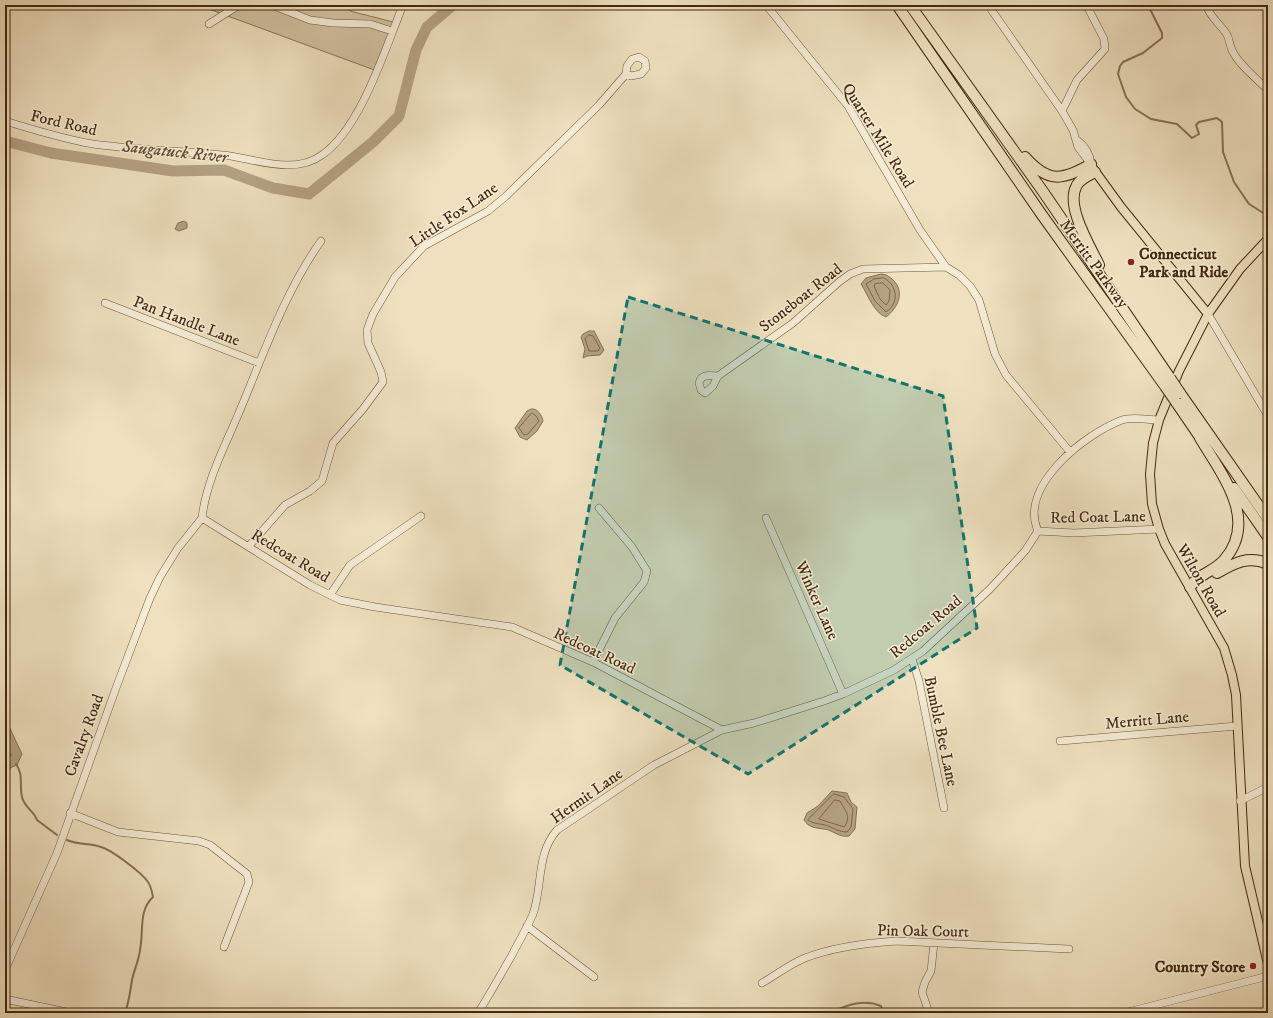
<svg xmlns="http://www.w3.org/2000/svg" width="1273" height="1018" font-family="'IM FELL DW Pica',serif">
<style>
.green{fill:#d2c2a2;stroke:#8a7658}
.water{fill:#b4a283;stroke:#867254}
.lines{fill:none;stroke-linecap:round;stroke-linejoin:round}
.shore{stroke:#7b6648;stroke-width:1}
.stream{stroke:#867254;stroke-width:2}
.river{stroke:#b4a283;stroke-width:11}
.minor-casing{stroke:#6d573a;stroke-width:8}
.major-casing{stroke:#42290e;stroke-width:10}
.highway-casing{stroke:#42290e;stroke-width:12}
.minor{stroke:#f5ecd6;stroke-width:7}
.major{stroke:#efe1c0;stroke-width:8}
.highway{stroke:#efe1c0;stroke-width:10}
.highway-bridge-casing{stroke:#42290e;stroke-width:12;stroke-linecap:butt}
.highway-bridge{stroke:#efe1c0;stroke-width:10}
.marked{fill:#0f766e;fill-opacity:0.2;stroke:#0f766e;stroke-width:3;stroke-dasharray:8 5;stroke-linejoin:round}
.poi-dot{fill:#8f2418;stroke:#f5ecd6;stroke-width:1.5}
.labels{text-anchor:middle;stroke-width:3;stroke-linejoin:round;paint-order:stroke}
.street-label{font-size:16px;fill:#42290e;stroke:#f5ecd6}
.poi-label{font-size:16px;font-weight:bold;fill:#42290e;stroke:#f5ecd6;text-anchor:start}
.water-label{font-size:17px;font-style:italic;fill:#644d31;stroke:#f5ecd6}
</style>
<rect width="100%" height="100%" fill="#efe1c0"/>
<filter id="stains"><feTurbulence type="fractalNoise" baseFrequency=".005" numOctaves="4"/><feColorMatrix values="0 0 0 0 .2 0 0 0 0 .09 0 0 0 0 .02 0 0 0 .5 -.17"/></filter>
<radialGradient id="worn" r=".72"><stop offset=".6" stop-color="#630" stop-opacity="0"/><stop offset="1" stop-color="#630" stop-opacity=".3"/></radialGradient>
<path class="green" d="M198,5h147l5,6 47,12 -20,48z"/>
<path class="water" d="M184,221l3,2v5l-8,3 -4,-2 3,-6z
M881,274c5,0 7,2 11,5 14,12 6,29 -6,38 -12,-4 -18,-22 -25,-33l5,-6z
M589,331h5l10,19 -4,5 -13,1 -4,2 2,-9 -4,-12 2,-3z
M531,409c6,-1 11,6 12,12l-6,10 -10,9 -7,-3 -5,-9 12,-17z
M5,718l17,36 -5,11 -5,2 -7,5v-13l7,-4 -7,-4z
M832,791l15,2 4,9 6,5 -2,22 -6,7c-10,2 -16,-6 -25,-7 -8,-1 -15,-1 -20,-9l3,-7 11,-7z"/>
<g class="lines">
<path class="shore" d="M884,278c14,7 15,26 2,34l-11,-11 -9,-17 8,-5z
M883,283l7,7 -1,11 -3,4 -6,-6 -6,-13 1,-2z
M589,335l4,1 7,12 -2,3h-9l-4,-12z
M532,413l4,3 3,5 -11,13 -4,1 -5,-7z
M834,794l10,3 9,12 -2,18 -4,5c-8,0 -13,-4 -19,-6 -7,-3 -13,-1 -20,-6z
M835,800l5,1c5,10 12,15 4,26l-25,-8z"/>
<path class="stream" d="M1148,5l14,28v5l-19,15 -20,9 -3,4 -2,8 8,23 9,12 16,10 26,5 15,14 7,-4 -3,-9 3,-3 18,-4 5,4 1,30 11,30 15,22 19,12
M16,764c8,11 3,21 6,33 2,10 12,14 15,23l20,15
M67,840c11,5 23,3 34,7 11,3 41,26 47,35 3,4 4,10 5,15 -15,14 -9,34 -13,53 -1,10 -6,20 -8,30 -2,12 -3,22 -7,33
M829,1013c17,-7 34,-15 52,-7l2,7"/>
<path class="river" d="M5,141l46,12 122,18 51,-1 49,18 36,6 64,-52 26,-26 17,-66 11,-23 26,-22"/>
<g class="minor-casing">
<path id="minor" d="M272,5l38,15 23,3 37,1 22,7
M766,5l82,101 72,124 26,37
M988,5l74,106 11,19 5,17 13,17
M1206,5c4,12 13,18 20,28 4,6 3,11 6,17 5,13 26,30 36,40
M209,24l30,-19
M1062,111l15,-31 28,-31 -1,-10 -16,-31
M5,121c29,9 58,18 88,23 43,6 86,7 129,11 33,3 71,21 100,0 39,-27 63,-106 81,-150
M1077,140c8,6 13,14 14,24
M105,303l154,60
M1208,314l60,102
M718,376c-8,-1 -17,-2 -19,7l2,7 4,3 8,-7 5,-10 75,-53 46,-41 11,-8 13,-5 83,-2 13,8 11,11 9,14 16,54 11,21 64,77
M202,518l108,67 30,15 35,7 137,20 81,35 129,68
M202,518c4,-36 22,-70 36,-103 25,-59 46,-122 83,-174
M766,518l77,176
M1038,531c-20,-45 47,-97 84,-111 11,-4 26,0 37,0
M1038,531l36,2 85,-4
M249,546l36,-41 25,-14 12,-10 11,-38 30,-34 20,-27 -2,-10 -13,-29 -1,-13 6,-16 22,-37 29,-31 64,-35 17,-14 94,-92 27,-31 1,-8 5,-7 7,-2 6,4 1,7 -5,6 -10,2 -5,-2
M330,595l20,-30 71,-49
M912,659l7,22 25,127
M593,662l22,-44 29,-36 3,-11 -15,-24 -33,-39
M1060,741l177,-15
M1240,801l28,-14
M70,813l48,19 81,9 11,4 37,29 2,8 -25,65
M527,926l67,51
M5,970l52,-117 59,-165 34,-90 10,-21 18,-29 24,-30
M762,983c14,-8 28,-19 43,-25 28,-11 62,-15 91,-17l173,8
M5,999l66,14
M478,1013c12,-19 23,-39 34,-58 7,-14 15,-27 21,-41 10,-29 3,-60 24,-84l97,-65 68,-35 32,-7 70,-22 19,-7 51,-24 29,-19 67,-62 35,-38 13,-20
M929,1013l-7,-21 3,-10 6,-11 3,-28
M1124,1013l144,-37"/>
</g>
<g class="major-casing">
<path id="major" d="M1092,167l29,40 87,107
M1268,239l-28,30 -32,45 -29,57 -20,49 -6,23 -3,31 2,30 7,25 6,15 59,104 8,27 4,20 9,171 23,98"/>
</g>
<g class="highway-casing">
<path id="highway" d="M897,5l145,210 123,171
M910,5l134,188 126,185
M1025,157c23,26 37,24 66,7
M1095,172c-7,4 -16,7 -19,15 -10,20 14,59 23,78
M1180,393l88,126
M1176,402l28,41
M1234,488l34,49
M1217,573c17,-10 32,-18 51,-9
M1190,587c8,-13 25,-16 34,-27 35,-40 -2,-85 -24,-122"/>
</g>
<use href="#minor" class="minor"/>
<use href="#major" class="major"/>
<use href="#highway" class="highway"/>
<g class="highway-bridge-casing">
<path id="highway-bridge" d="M1170,378l10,15
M1165,386l11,16"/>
</g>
<use href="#highway-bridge" class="highway-bridge"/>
</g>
<path class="marked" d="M628,297l315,99 34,232 -229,146 -188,-109z"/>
<g class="poi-dot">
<circle cx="1131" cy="262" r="4"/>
<circle cx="1253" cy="966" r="4"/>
</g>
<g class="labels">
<g class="street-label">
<text transform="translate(64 122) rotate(13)" y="6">Ford Road</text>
<text transform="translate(879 135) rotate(58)" y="6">Quarter Mile Road</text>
<text transform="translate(453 214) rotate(-34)" y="6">Little Fox Lane</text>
<text transform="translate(1095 263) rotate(54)" y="6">Merritt Parkway</text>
<text transform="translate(800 297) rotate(-38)" y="6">Stoneboat Road</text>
<text transform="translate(187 320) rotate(21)" y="6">Pan Handle Lane</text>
<text transform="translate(1098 516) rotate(-1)" y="6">Red Coat Lane</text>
<text transform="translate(291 555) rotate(31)" y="6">Redcoat Road</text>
<text transform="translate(1202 580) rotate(60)" y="6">Wilton Road</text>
<text transform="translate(818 600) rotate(66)" y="6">Winker Lane</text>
<text transform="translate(925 626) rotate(-40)" y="6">Redcoat Road</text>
<text transform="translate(595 650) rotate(25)" y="6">Redcoat Road</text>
<text transform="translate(1147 719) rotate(-5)" y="6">Merritt Lane</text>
<text transform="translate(942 731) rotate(78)" y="6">Bumble Bee Lane</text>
<text transform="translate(83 735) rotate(-70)" y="6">Cavalry Road</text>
<text transform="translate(586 795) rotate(-35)" y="6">Hermit Lane</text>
<text transform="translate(923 930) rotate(1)" y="6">Pin Oak Court</text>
</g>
<g class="poi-label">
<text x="1139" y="259">Connecticut<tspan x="1139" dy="18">Park and Ride</tspan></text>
<text x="1245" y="972" text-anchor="end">Country Store</text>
</g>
<g class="water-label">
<text transform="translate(175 151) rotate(6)" y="6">Saugatuck River</text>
</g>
</g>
<rect width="1273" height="1018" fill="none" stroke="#efe1c0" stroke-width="20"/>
<rect x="6" y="6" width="1261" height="1006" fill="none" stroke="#42290e" stroke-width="2"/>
<rect x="10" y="10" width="1253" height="998" fill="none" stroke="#42290e"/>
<rect width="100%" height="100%" filter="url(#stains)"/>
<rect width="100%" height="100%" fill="url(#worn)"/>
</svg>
